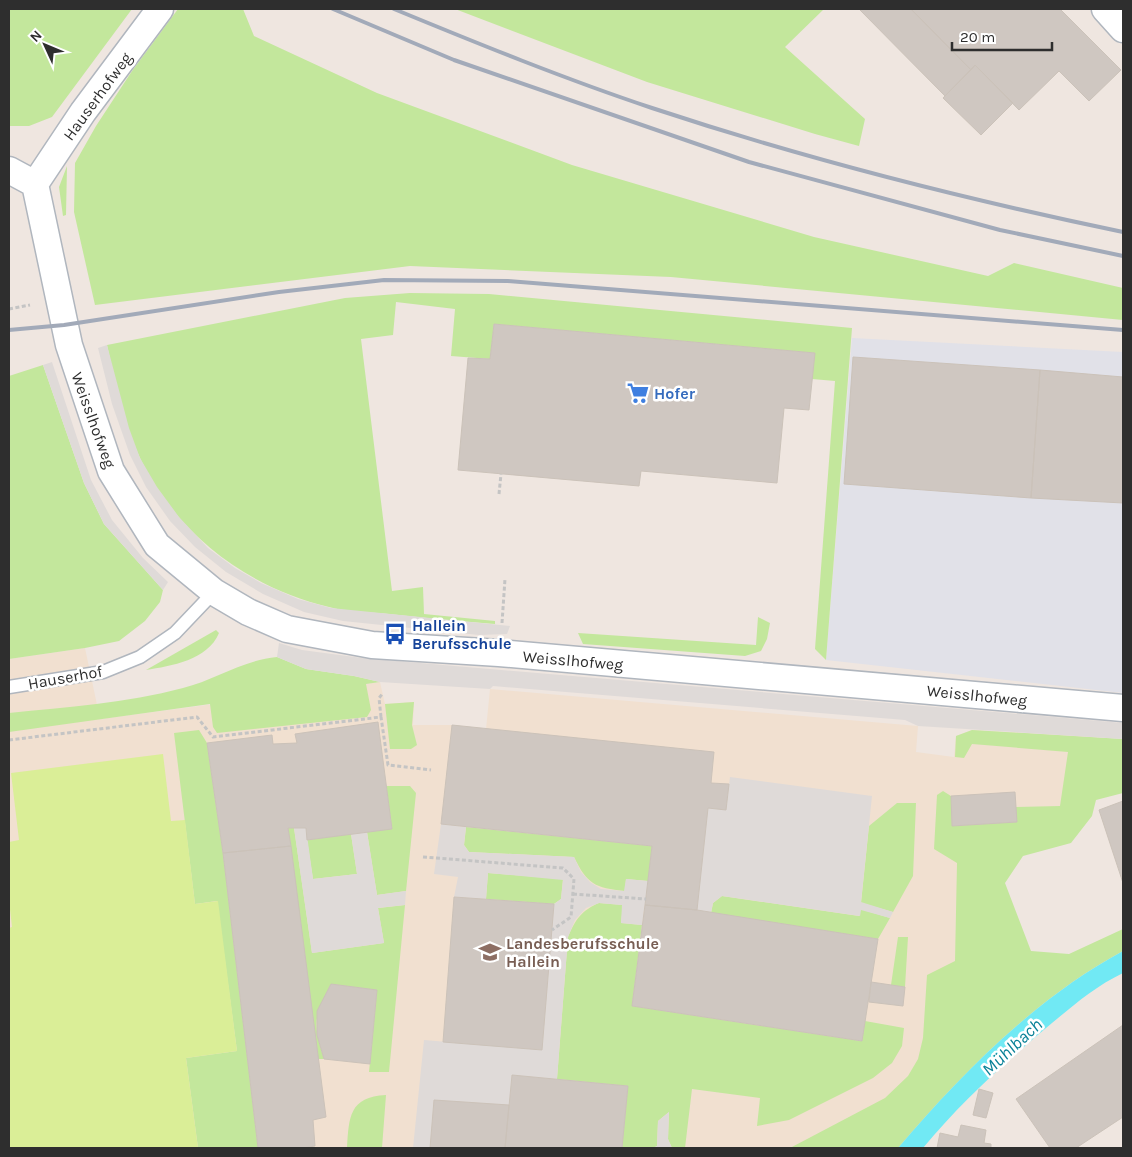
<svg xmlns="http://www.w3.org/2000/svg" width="1132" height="1157" font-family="Karla,sans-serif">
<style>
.industrial{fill:#e1e1e8}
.education{fill:#f1e0d0}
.green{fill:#c3e79c}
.pitch{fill:#daee97}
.plaza{fill:#dfdad8}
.water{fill:#71e9f4}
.building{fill:#cfc7c1;stroke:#cbc2b9}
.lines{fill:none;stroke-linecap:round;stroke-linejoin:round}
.lane-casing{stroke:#b0b6be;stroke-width:15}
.street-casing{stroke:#b0b6be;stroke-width:29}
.path{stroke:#c4c4c4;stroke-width:3;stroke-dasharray:4 2.5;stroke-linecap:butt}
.lane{stroke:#fff;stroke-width:12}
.street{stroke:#fff;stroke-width:26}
.rail{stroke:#a2aab9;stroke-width:4}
.labels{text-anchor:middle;stroke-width:5;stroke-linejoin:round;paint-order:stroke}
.street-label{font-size:16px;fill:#2e2e2e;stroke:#fff}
.shop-label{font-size:16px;font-weight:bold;fill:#366cbe;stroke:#fff;text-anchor:start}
.transit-label{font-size:16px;font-weight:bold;fill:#164399;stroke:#fff;text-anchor:start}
.education-label{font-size:16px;font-weight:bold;fill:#785e54;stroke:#fff;text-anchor:start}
.water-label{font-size:18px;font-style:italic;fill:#0a8298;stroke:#fff}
</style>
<rect width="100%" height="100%" fill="#efe6e0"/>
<path class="industrial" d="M852,338l271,14v341l-297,-33z"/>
<path class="education" d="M85,648l15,71 280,-37 5,22 29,-2 -1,23h39l34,4 4,-40 428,37 -2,26 38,5 2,-21 16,-6 125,7 -15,88 -111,9 -1,236 -72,78h-889v-489z"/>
<path class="green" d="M9,9h123l-80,108 -23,9h-20z
M178,9h65l11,27 123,57 195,72 242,72 174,39 26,-13 109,25v32l-452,-43 -261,-11 -315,39 -21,-93 1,-49 21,-37 36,-55z
M455,9h369l-39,38 80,72 -6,27 -44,-12 -168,-52z
M67,166l-1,49 -3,1 -4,-29z
M410,293l79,1 363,34 -26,332 -11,-11 20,-268 -23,-2 2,-26 -320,-29 -4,35 -39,-3 4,-47 -59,-7 -3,33 -32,4 31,252 31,-4 1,27 71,7v3c-36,-3 -71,-6 -106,-10 -20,-2 -41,-2 -60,-7 -81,-19 -153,-73 -189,-149 -17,-35 -25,-76 -33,-113l238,-47z
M43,365l41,118 20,41 59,66 -3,12 -15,19 -26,20 -34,7 -76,11v-283z
M758,617l12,6 -3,16 -6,12 -16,5 -162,-12 -5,-11 178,12z
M216,630l3,3c-11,27 -48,33 -73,37z
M277,657l29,12 48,7 26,6 -14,2 5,26 -4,7 -150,16 -4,-6 -3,-23 -201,28v-19c58,-6 117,-10 174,-25 32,-8 60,-28 94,-31z
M414,702l-2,23 5,20 -6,4h-21l-5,-45z
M199,730l8,13 16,110 35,295h-60l-12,-90 51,-7 -20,-150 -22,3 -21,-171z
M972,730l151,9v54l-27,7 -4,16 -21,27 -48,13 -18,27 26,68 38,3 54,-25v22c-87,47 -161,122 -225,197h-108l95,-50 23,-22 10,-17 5,-21 4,-63 28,-14 2,-98 -23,-14 3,-54 6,-4 8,5 1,30 64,-4 -1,-15 45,-1 8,-54 -96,-8 -8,14 -9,-1 1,-21z
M386,786h24l6,7 -10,98 -29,4 -10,-63 25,-4z
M897,803h19l-3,73 -20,36 -32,-9 8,-77z
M466,827l186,19 -4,35 -22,-2 -1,12c-30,-3 -38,-7 -51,-34l-105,-5 -5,-7z
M288,828h6l18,125 72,-10 -6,-35 27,-3 -16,167h-20l8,-82 -46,-6c-18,34 -18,39 -7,75h-6z
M351,834l6,40 -44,5 -6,-39z
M488,873l75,6 -2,20 -7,5 -68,-5z
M722,896l137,20 1,-7 30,9 -12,21 -167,-26 2,-10z
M599,903l24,2 -2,18 21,2 -10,81 229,35 4,-20 39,7 -2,18 -10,17 -19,15 -84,42 -32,6 3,-28 -68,-9 -7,59h-13l-4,-9 1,-27 -11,9 -1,25 -4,2h-31l6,-62 -71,-7 11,-142c7,-17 14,-27 31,-34z
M898,937h10l-3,50 -14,-2z
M386,1095l-4,53h-35c2,-31 2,-51 39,-53z"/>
<path class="pitch" d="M163,754l8,67 14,-1 10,84 23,-3 19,150 -51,7 12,90h-189v-220l3,-1 -3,-26v-59l10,-2 -8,-67z"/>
<path class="plaza" d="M107,345l22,83 11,30 17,29 22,30 29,31 27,20 26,15 37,16 33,9 179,18 -3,8 -28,1 -136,-14 -39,-9 -41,-18 -37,-22 -31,-25 -25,-26 -24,-34 -16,-32 -18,-51 -14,-56z
M52,362l39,118 21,40 31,38 25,24 -5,8 -59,-66 -20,-41 -41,-118z
M279,643l23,7 60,8 761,65v16l-205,-13 -13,-6 -412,-34 -3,3 -110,-7 -26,-6 -48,-7 -29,-12z
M730,777l142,19 -11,106 32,10 -3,6 -29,-8 -1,6 -138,-20 -9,7 -2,10 -14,-3 11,-102 18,2z
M441,824l25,3 -2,18 5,7 105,5 7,15 9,10 11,7 23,2 2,-12 22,2 -6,44 -21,-2 1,-18 -23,-2 -13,5 -11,12 -7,17 -11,142 -45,-4 -3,30 -75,-5 -4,48h-17l11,-108 118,10 12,-146 7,-5 2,-19 -75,-7 -2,26 -32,-2 4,-20 -24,-3z
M294,828h12l7,51 44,-5 -6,-40 16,-2 10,63 29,-4 -1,14 -27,3 6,35 -72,10z
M669,1112l-1,27 4,9h-19l4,-2 1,-25z"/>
<path class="water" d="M1123,951v22c-27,13 -48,31 -71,50 -46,38 -91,79 -129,125h-25c64,-75 138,-150 225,-197z"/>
<path class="building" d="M859,9h52l60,61 -26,26z
M911,9h149l61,61 -32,31 -30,-30 -40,39 -44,-45 -4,5z
M975,65l38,38 -32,32 -38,-37z
M494,324l321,29 -6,57 -25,-2 -7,75 -136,-12 -2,15 -181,-16 10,-112 22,1z
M853,357l187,13 -9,128 -187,-14z
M1040,370l83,7v126l-92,-5z
M378,722l14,107 -85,11 -1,-12h-18l3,18 -68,7 -16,-110 65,-8 1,9 24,-1 -2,-9z
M452,725l262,27 -3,31 18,1 -3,26 -18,-2 -11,102 -52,-5 7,-59 -211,-22z
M1015,792l2,30 -65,4 -1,-30z
M1123,801v82l-24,-73z
M291,846l35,271 -13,3 2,26 -12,2h-45l-35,-295z
M454,897l100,7 -12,146 -99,-8z
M645,905l52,5 181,29 -16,102 -230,-35z
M871,982l34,5 -2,19 -34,-4z
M331,984l46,6 -7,74 -46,-5 -7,-24v-24z
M1123,1025v92l-47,31h-26l-34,-49z
M512,1075l116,11 -6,62h-117z
M979,1089l14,4 -7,25 -13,-3z
M434,1100l75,5 -4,43h-75z
M961,1125l25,5 -2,13 7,1v4h-54l3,-15 18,4z"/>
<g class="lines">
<g class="lane-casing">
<path id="lane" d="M9,687l94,-15 37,-15 35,-24 39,-41"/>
</g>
<g class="street-casing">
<path id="street" d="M1105,9l18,20
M9,170l26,14 34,161 42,126 46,74 57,47 34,20 39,17 85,16 127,8 624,55
M35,184l48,-72 77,-103"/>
</g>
<path class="path" d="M9,309l21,-4
M499,494l2,-20
M502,623l3,-44
M381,717l-2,-19 4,-5
M9,740l188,-23 16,20 168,-20 7,48 43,5
M423,857l140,11 11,11 -3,38 -19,13
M573,894l73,5"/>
<use href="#lane" class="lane"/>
<use href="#street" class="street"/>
<path class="rail" d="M333,9l121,51 295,102 251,68 123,26
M394,9c85,35 171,70 258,99 154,51 312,91 471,124
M9,330l55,-5 215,-33 105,-12 124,1 615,49"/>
</g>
<defs>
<g id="supermarket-bare" transform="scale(1.725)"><path d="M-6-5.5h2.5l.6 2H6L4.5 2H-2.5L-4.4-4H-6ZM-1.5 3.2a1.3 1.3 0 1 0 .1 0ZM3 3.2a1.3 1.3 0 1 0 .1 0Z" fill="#3f7fe0" stroke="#fff" stroke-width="2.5" paint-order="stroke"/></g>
<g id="bus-bare" transform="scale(1.725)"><path d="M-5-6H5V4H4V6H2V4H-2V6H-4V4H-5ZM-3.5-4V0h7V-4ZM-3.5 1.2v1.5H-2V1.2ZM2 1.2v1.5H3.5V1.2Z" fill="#1a4fb4" stroke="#fff" stroke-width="2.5" paint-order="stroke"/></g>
<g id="school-bare" transform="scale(1.725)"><path d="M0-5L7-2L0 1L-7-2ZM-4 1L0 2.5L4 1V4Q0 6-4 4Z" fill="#8d6e63" stroke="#fff" stroke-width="2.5" paint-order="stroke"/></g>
</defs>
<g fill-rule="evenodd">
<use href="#supermarket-bare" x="638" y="393"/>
<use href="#bus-bare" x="395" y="634"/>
<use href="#school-bare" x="490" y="952"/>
</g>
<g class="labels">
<g class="street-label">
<text transform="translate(97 96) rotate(-54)" y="6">Hauserhofweg</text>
<text transform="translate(94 420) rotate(70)" y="6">Weisslhofweg</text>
<text transform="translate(573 660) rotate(5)" y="6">Weisslhofweg</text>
<text transform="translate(65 677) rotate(-10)" y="6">Hauserhof</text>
<text transform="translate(977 695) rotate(6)" y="6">Weisslhofweg</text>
</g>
<g class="shop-label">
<text x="654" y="399">Hofer</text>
</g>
<g class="transit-label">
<text x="412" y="631">Hallein<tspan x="412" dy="18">Berufsschule</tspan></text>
</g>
<g class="education-label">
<text x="506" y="949">Landesberufsschule<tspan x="506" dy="18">Hallein</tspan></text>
</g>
<g class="water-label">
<text transform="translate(1012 1047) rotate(-43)" y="6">Mühlbach</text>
</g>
</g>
<rect width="1132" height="1157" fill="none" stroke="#2e2e2e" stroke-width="20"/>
<g transform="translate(45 45) rotate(314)" stroke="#ffffff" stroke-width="4" paint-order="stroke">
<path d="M0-4L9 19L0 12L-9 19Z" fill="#2e2e2e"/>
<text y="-8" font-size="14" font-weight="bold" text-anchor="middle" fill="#2e2e2e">N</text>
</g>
<path d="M952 42v8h100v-8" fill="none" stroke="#2e2e2e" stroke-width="2.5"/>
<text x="960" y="42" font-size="15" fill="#2e2e2e" stroke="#ffffff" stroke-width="4" paint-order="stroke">20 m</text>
</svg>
